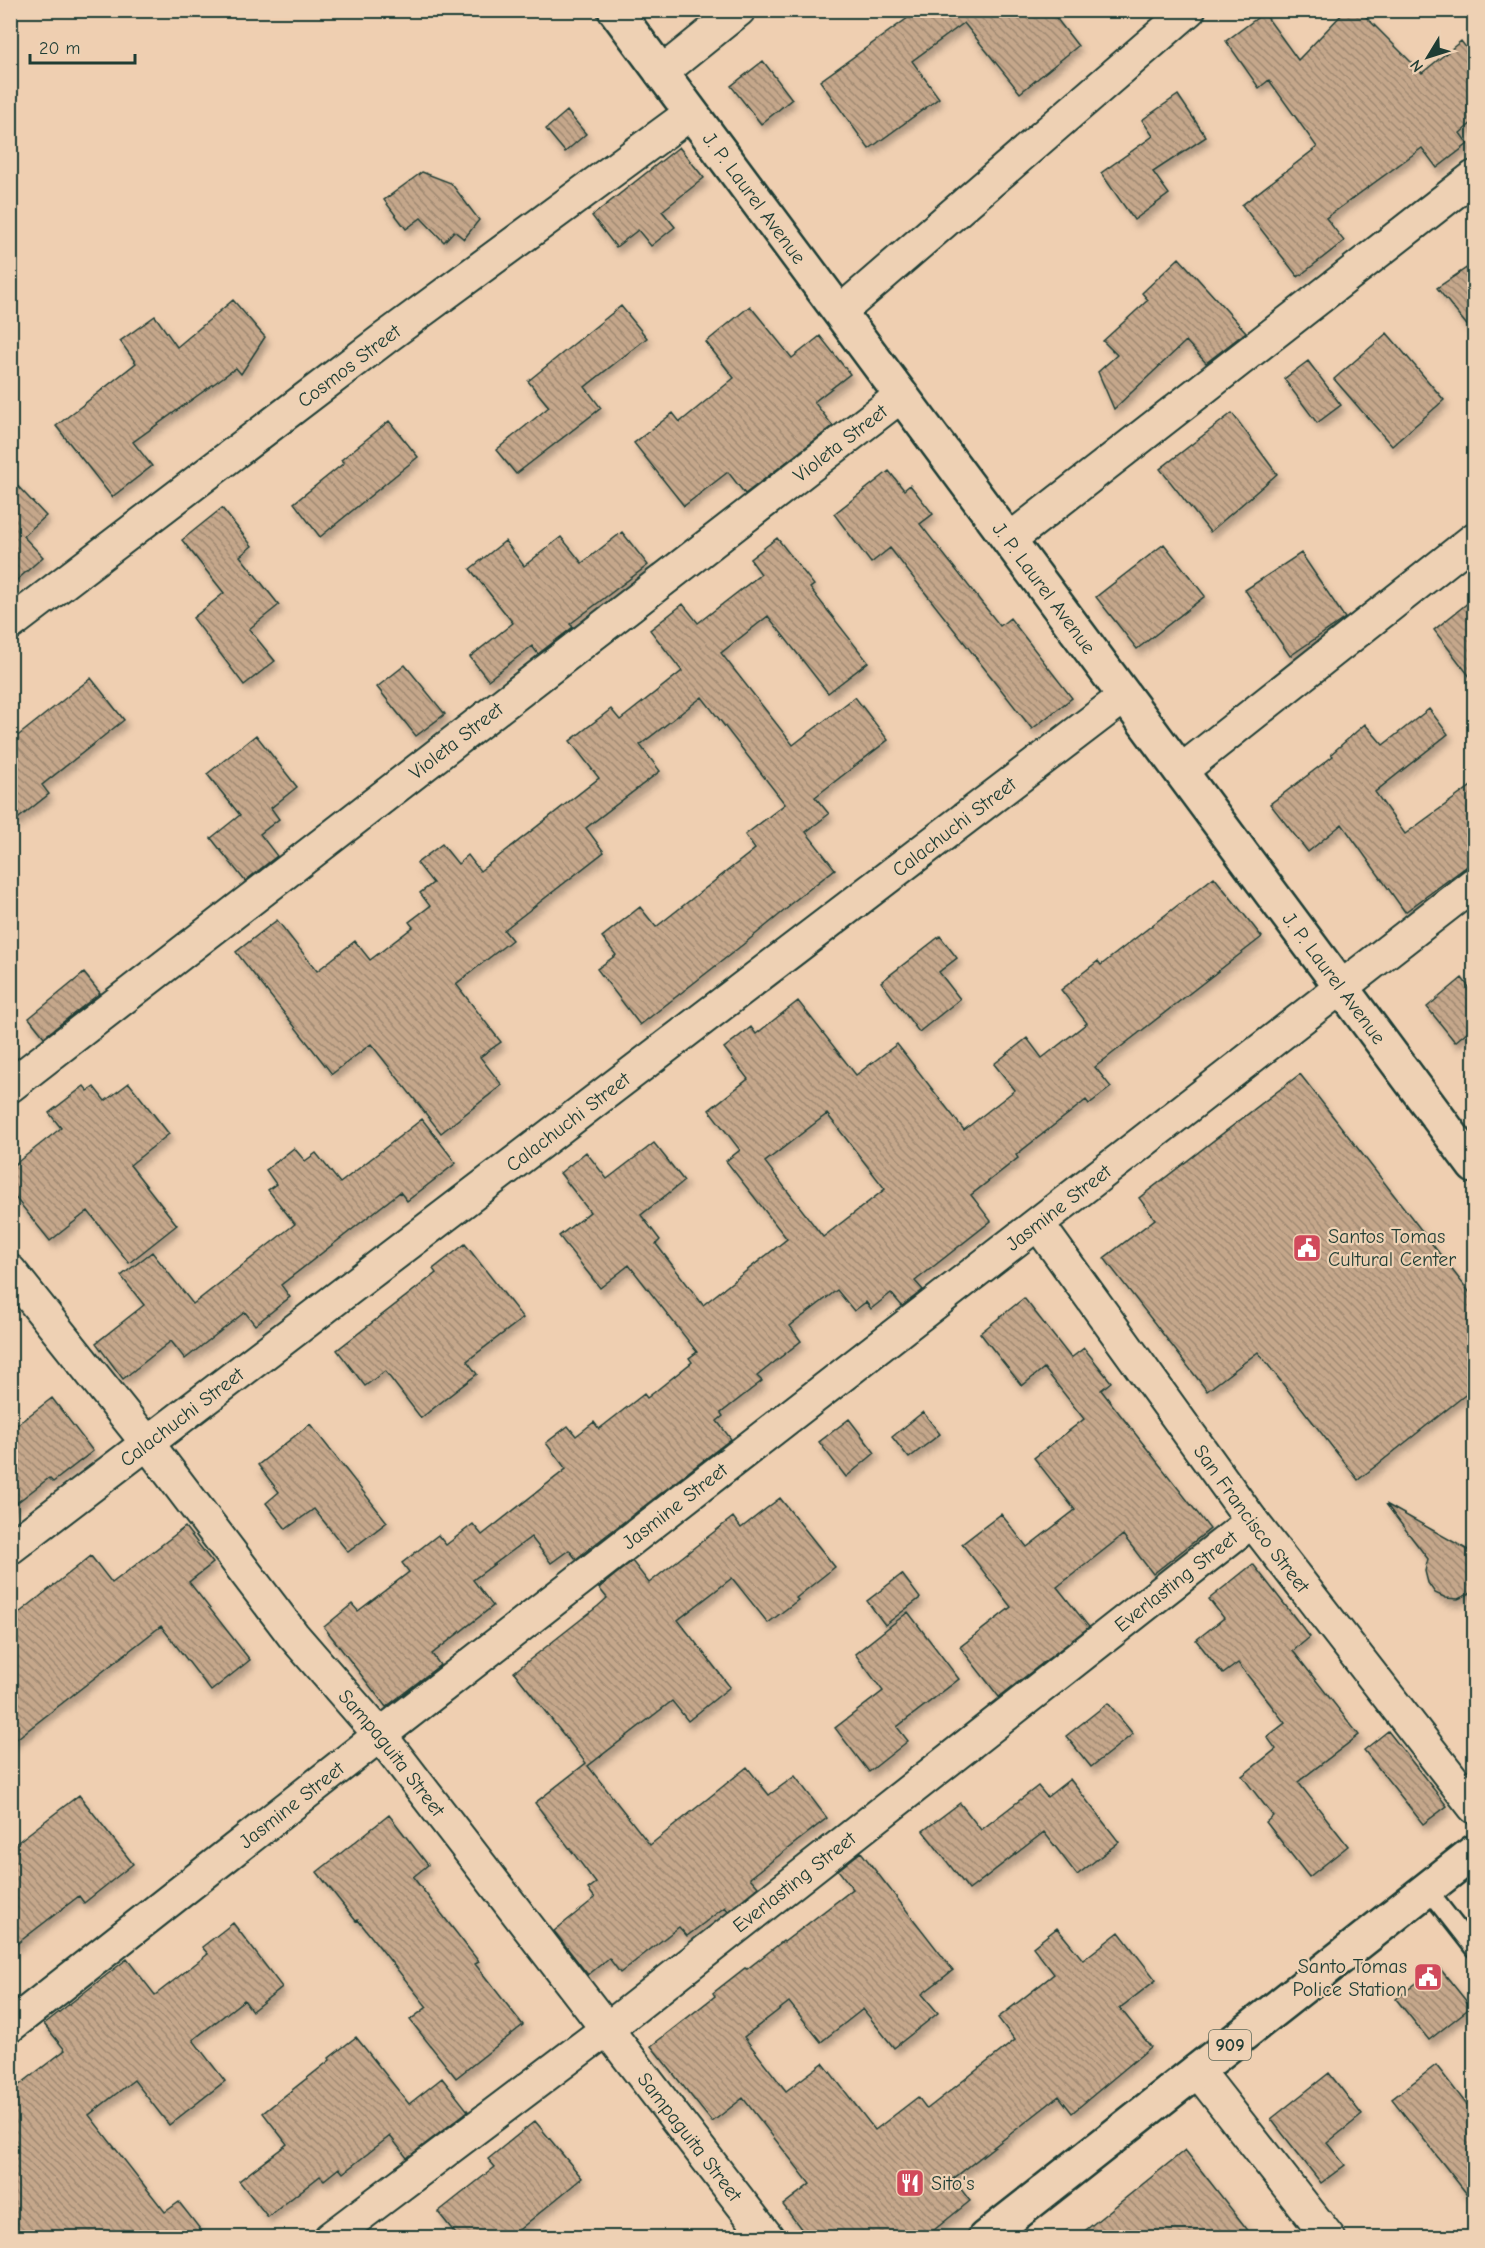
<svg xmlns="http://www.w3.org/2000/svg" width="1485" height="2248" font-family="'Comic Neue',sans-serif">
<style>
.building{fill:url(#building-back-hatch);stroke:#1f3d34;stroke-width:1.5;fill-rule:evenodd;filter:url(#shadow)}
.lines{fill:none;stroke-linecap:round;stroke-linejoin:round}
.lane-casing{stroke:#1f3d34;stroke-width:21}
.street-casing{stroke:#1f3d34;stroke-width:36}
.secondary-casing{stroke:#1f3d34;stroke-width:38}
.primary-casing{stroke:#1f3d34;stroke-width:38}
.lane{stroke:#eed1b4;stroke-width:16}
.street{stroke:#eed1b4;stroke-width:32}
.secondary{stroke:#eed1b4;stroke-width:33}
.primary{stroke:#eed1b4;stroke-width:33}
.labels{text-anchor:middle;stroke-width:4.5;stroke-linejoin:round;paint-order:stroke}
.shield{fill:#eed1b4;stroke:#5d695a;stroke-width:1.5}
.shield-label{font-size:18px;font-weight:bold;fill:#1f3d34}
.street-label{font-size:20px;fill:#1f3d34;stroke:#eed1b4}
.poi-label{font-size:20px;fill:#1f3d34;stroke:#eed1b4;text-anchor:start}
</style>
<defs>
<pattern id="building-back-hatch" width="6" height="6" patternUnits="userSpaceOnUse" patternTransform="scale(1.5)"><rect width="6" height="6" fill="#c5a78b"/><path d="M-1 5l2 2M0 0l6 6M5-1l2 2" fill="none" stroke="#9f8972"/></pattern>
<filter id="shadow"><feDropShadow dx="3.5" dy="6" stdDeviation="3" flood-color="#0004"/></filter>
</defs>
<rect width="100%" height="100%" fill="#efcfb1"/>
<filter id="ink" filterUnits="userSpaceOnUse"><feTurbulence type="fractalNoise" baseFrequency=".0167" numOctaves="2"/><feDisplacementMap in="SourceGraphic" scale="12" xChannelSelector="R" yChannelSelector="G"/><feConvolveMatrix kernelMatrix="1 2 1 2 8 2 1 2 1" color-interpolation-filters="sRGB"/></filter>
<g filter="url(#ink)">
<path class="building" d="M919,10h131l28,36 -58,47 -56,-70 -52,38 27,37 -70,51 -49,-68z
M1346,10h13l63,63 39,-32 13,17v63l-14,12 8,11 -31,24 -15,-20 -96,70 18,23 -46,36 -56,-72 75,-58 -48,-67 -10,8 -33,-47 38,-28 34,47z
M763,61l29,38 -31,25 -30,-38z
M1178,95l28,42 -53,35 16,22 -35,26 -33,-47 52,-37 -11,-16z
M567,111l19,23 -21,18 -19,-23z
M679,147l25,31 -42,33 13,16 -24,19 -13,-16 -22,17 -24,-31z
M422,172l29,11 28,37 -15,19 -10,-8 -10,11 -23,-24 -15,11 -22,-29z
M1179,258l67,74 -40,31 -20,-22 -72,68 -16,-37 19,-17 -14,-14 45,-41 -6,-7z
M1474,263v71l-37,-46z
M233,300l32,37 -24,37 -5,-6 -103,74 19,24 -40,31 -56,-71 80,-63 -16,-22 35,-25 22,31z
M621,306l26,32 -62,49 16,21 -85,66 -20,-24 53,-43 -21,-26z
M750,306l42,52 28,-22 30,38 -36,28 19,24 -88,68 -17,-22 -44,34 -50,-63 39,-30 7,9 54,-44 -28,-36z
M1387,333l57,67 -52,46 -58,-67z
M1308,361l33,44 -24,18 -33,-44z
M1232,413l45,61 -67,58 -50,-63z
M389,421l29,36 -98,80 -26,-34 50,-40 -3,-3z
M889,471l15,19 6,-5 23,29 -13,10 80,102 10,-8 62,80 -40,31 -142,-181 -19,15 -37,-49z
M10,478l36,38 -23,20 20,21 -33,29z
M222,508l30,38 -12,10 39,49 -30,24 26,32 -31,24 -51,-67 31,-25 -42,-53z
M622,532l26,33 -78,59 3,3 -35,27 -6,-8 -44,34 -18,-23 43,-34 -43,-54 35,-28 19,25 37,-29 21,26z
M777,538l37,47 -4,3 58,74 -40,31 -60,-77 -47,37 72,92 62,-48 33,43 -73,57 14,17 -23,18 29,37 -46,36 1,1 -45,37 -105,82 -43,-56 19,-14 -14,-18 38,-30 16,20 99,-78 -10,-14 40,-31 -83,-107 -62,48 20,26 -74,57 18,24 -100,78 8,10 -56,44 45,58 -21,15 22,28 -61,48 -70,-89 -39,30 -96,-122 41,-32 40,51 38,-30 15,19 43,-33 -4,-5 21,-16 -10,-13 13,-10 -16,-20 25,-19 16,20 10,-9 12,16 119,-93 -29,-37 41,-32 9,11 62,-49 -32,-41 33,-26 15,19 63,-49 -11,-15z
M1164,544l41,52 -68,53 -41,-52z
M1301,553l44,65 -55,38 -45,-66z
M1474,598v84l-40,-52z
M405,665l40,49 -29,22 -39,-49z
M91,678l33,42 -82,65 7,9 -39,31v-83z
M1429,709l19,25 -73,58 30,42 69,-50v77l-69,51 -63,-88 -34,28 -38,-48 63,-48 -2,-2 34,-30 18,21z
M256,735l41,52 -26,21 8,11 -19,15 17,22 -32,25 -34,-43 29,-23 -33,-41z
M1214,877l48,60 -167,130 16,20 -22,17 -3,-4 -70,55 2,3 -47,37 20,26 -76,60 8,9 -21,16 -11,-13 -20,16 -5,-7 -12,9 -17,-21 -47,36 11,15 -44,35 5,5 -41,32 2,3 -6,5 14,18 -155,120 -7,-9 -18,13 -20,-26 -58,43 20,26 -61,48 8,11 -54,42 -62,-80 28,-23 6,7 51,-39 -7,-9 36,-28 8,10 27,-21 9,11 84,-66 -20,-26 22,-17 8,10 18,-14 5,7 45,-35 3,4 45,-36 -3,-4 8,-6 -68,-87 -29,23 -41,-52 31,-24 -30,-39 26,-21 21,27 47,-36 30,38 -43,34 19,25 -4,4 47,61 84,-66 -61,-78 14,-11 -31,-40 39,-31 -24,-31 27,-21 5,7 42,-33 58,74 41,-31 67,86 51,-40 -21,-26 33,-26 15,20 45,-35 -26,-33 37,-29 3,4zM827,1114l58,75 -62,48 -58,-75z
M940,936l17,22 -18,14 21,27 -41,33 -38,-50z
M84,973l16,20 -56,44 -15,-19z
M1462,978l12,16v32l-19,16 -28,-35z
M1300,1074l174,224v90l-116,92 -100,-128 -51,39 -103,-133 51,-39 -16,-21z
M129,1083l40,51 -39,31 47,60 -48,38 -41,-52 -38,30 -40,-50v-23l51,-40 -12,-15 35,-27 4,5 6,-4 11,14z
M422,1119l34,44 -49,38 -7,-9 -119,93 9,12 -35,28 -10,-13 -60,47 -14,-18 -48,38 -27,-36 48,-38 -23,-29 31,-24 41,52 102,-80 -27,-34 8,-6 -10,-14 28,-22 11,13 11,-8 24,30z
M465,1244l58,74 -56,43 10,13 -56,44 -36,-47 -20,15 -28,-36 99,-77 -3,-4z
M1024,1298l47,60 13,-10 27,34 -10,8 109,139 -57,45 -30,-39 -66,52 32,40 -90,70 -39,-50 51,-40 -49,-63 39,-30 26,33 48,-37 -41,-52 50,-39 -40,-51 -22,18 -42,-53z
M52,1398l41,53 -40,31 -4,-4 -39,30v-78z
M923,1412l17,22 -31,24 -17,-21z
M849,1419l26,34 -29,24 -27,-35z
M310,1424l77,98 -39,30 -34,-43 -28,20 -20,-26 13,-11 -21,-27z
M780,1498l55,69 -39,31 2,2 -30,23 -36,-45 -54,42 52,67 -42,34 -16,-20 -84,65 62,79 97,-78 22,28 26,-19 32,42 -77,60 8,9 -30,24 -3,-4 -38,29 -8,-9 -59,46 -11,-15 -21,17 -34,-44 41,-33 -7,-9 8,-6 -61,-80 51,-40 -72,-91 84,-66 9,-8 -8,-10 33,-27 17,22 84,-66 8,11z
M1386,1504l84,47 4,6v30l-5,7 -11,5 -12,-1 -11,-5 -7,-10 -3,-12 3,-12z
M185,1527l28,36 -24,19 61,78 -39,31 -50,-65 -151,118v-124l81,-64 21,27z
M1253,1564l57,73 -17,14 66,84 -61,47 50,64 -39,31 -43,-55 7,-6 -31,-40 34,-27 -9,-12 18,-14 -47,-60 -15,11 -27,-34 28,-22 -15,-19z
M902,1574l18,24 -35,27 -18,-24z
M908,1612l51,67 -62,48 11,14 -39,31 -34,-44 48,-37 -28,-37z
M1108,1703l25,31 -42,33 -25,-31z
M1388,1731l59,75 -24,18 -59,-74z
M1070,1779l49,63 -42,33 -33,-43 -75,58 -46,-59 37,-28 21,27 57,-44 9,11z
M79,1795l54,69 -49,39 -5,-7 -69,53v-101z
M389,1815l39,50 -15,12 66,85 -4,2 48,61 -67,53 -46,-58 17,-13 -69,-87 -2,1 -39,-49z
M861,1852l92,118 -31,24 16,19 -44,35 -31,-39 -42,33 -32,-40 -45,35 42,54 37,-28 52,67 43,-33 9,12 88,-69 -17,-22 56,-44 -21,-27 24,-19 26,32 36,-28 37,48 -36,28 31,39 -79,66 -13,-17 -106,83 17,22 -46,37h-116l-25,-33 27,-21 -67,-86 -31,24 -61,-76 64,-50 -2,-3 32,-25 2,1 36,-28 1,1 69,-53 -15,-19z
M233,1923l49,64 -30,24 -8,-11 -51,40 32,41 -56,44 -35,-45 -45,35 76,97 14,-10 28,36h-197v-146l55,-42 -21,-26 83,-65 28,36 53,-41 -6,-7z
M1438,1966l33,41 -42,33 -33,-41z
M356,2037l53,67 33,-26 26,33 -61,47 -17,-22 -47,37 -4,-5 -15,12 -4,-4 -52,41 -29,-36 48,-37 -24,-31 67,-53 -1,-2z
M1436,2065l38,49v89l-82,-104z
M1329,2073l33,42 -35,28 18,22 -24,18 -50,-64z
M535,2121l47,57 -73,60h-50l-21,-26 57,-45 -7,-8z
M1185,2150l69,88h-178z"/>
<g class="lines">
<g class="lane-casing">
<path id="lane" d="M1427,1889l47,60"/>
</g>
<g class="street-casing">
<g id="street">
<path d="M661,73l78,-63"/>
<path d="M840,312l349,-302"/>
<path d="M1009,540l465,-363"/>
<path id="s1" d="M10,624l375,-286 306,-225"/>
<path d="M1181,771l293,-232"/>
<path id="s2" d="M10,1086l892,-691"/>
<path id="s3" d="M1038,1224l214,297 222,286"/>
<path id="s4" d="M10,1271l138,173 145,191 87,100 388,503"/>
<path id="s5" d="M10,1548l1115,-852"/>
<path id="s6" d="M10,2026l370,-291 1094,-851"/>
<path d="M1197,2070l132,168"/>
<path id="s7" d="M330,2238l277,-209 645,-508"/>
</g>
</g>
<g class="secondary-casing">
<g id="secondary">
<path id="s8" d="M615,10l859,1156"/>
</g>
</g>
<g class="primary-casing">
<path id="primary" d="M985,2238l489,-386"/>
</g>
<use href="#lane" class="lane"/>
<use href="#street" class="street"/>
<use href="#secondary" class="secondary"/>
<use href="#primary" class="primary"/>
</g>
</g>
<defs>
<g id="civic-square" transform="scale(1.5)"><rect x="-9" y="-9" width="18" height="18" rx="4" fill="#d1495b" stroke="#eed1b4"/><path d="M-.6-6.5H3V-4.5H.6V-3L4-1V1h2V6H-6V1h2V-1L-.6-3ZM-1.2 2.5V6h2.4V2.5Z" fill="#fff"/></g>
<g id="restaurant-square" transform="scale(1.5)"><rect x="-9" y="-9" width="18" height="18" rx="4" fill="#d1495b" stroke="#eed1b4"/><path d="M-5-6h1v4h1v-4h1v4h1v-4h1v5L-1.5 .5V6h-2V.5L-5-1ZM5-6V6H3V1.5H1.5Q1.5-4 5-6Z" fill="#fff"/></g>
</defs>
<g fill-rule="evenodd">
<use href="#civic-square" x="1307" y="1248"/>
<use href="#civic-square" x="1428" y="1977"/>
<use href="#restaurant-square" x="910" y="2183"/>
</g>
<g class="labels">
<rect class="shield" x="1209" y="2030" width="42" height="30" rx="4.5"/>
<g class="shield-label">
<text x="1230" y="2051">909</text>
</g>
<g class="street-label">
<text dy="7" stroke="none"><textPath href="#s8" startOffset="234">J. P. Laurel Avenue</textPath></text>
<text dy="7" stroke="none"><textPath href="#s1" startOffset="426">Cosmos Street</textPath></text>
<text dy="7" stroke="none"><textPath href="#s2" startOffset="1050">Violeta Street</textPath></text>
<text dy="7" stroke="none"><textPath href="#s8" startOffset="720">J. P. Laurel Avenue</textPath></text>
<text dy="7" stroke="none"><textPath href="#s2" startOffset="564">Violeta Street</textPath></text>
<text dy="7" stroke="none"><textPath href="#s5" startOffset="1188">Calachuchi Street</textPath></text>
<text dy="7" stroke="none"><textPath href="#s8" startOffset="1206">J. P. Laurel Avenue</textPath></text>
<text dy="7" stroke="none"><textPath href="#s5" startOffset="702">Calachuchi Street</textPath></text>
<text dy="7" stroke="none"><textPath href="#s6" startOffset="1330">Jasmine Street</textPath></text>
<text dy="7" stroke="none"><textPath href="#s5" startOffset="216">Calachuchi Street</textPath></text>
<text dy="7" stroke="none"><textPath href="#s6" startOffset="844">Jasmine Street</textPath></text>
<text dy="7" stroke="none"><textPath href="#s3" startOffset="364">San Francisco Street</textPath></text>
<text dy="7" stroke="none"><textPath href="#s7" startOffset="1071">Everlasting Street</textPath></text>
<text dy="7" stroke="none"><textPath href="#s4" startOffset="615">Sampaguita Street</textPath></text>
<text dy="7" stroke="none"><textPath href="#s6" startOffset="358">Jasmine Street</textPath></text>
<text dy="7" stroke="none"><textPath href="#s7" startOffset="585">Everlasting Street</textPath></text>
<text dy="7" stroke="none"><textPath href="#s4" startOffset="1101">Sampaguita Street</textPath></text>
</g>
<g class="poi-label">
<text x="1328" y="1243">Santos Tomas<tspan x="1328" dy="23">Cultural Center</tspan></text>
<text x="1407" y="1973" text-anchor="end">Santo Tomas<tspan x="1407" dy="23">Police Station</tspan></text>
<text x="931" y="2190">Sito's</text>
</g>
</g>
<rect width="1485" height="2248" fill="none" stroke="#eed1b4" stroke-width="36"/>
<rect x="18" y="18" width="1449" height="2212" fill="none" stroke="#1f3d34" stroke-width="2" filter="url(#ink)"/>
<g transform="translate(1428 57) rotate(232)" stroke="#eed1b4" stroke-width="4.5" paint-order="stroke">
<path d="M0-4.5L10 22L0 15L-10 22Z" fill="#1f3d34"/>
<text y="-9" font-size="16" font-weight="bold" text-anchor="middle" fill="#1f3d34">N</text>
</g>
<path d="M30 54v9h105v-9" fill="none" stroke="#1f3d34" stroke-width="3"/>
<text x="39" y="54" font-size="18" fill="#1f3d34" stroke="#eed1b4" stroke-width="4.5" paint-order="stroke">20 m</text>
</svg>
